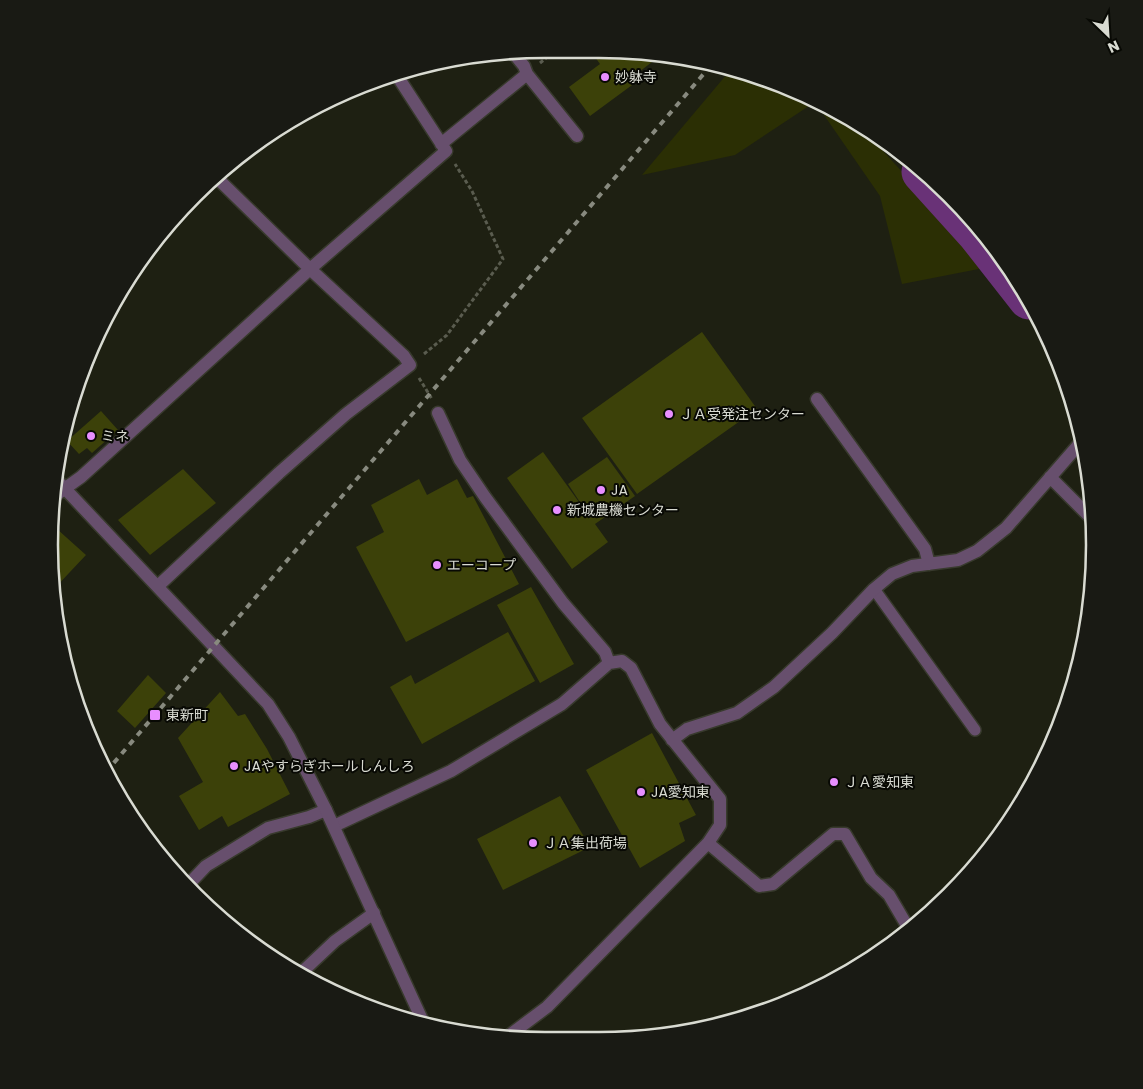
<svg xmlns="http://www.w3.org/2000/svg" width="1143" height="1089" font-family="Poppins,'Noto Sans JP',sans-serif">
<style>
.green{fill:#2b2f04}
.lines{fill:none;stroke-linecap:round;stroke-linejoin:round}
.river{stroke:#693277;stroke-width:41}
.building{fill:#3c4109}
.service-casing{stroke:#383a2d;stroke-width:14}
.minor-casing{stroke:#383a2d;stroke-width:15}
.tertiary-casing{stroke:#383a2d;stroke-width:15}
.path{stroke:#5a5c4f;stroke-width:3;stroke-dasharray:4 2.5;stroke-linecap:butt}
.service{stroke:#674f6d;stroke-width:11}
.minor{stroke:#674f6d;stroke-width:12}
.tertiary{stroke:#674f6d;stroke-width:12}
.rail{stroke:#888a7f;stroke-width:4;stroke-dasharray:6 6;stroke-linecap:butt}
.poi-dot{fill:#e88eff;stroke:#080904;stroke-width:2}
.labels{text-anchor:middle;stroke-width:4;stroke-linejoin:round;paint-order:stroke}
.poi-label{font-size:14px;fill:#d9dbd2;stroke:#080904;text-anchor:start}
.rim{fill:none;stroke:#d9dbd2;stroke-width:2.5}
</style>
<rect width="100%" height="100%" fill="#1e2012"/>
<path class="green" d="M737,69l81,31 44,28 127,139 -87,17 -22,-88 -65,-94 -80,53 -93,20 85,-101z"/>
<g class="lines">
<path class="river" d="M922,172l56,62 51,65"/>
</g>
<path class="building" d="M631,50l13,2 8,10 -13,10 4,5 -53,39 -21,-29 31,-23 -5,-7 8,-6z
M702,332l55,77 -120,85 -55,-76z
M101,411l17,19 -26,23 -5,-5 -8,6 -12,-13z
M543,452l46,64 -21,-32 39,-27 28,39 -40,28 13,18 -36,27 -65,-91z
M183,469l33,34 -66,52 -32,-35z
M419,479l8,16 30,-16 10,19 6,-2 46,88 -113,58 -50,-95 28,-15 -13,-27z
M57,529l29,26 -33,35v-57z
M531,587l43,77 -34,19 -43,-78z
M508,632l27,49 -113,63 -32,-57 21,-12 4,9z
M148,675l18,18 -31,35 -18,-17z
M220,692l18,24 7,-2 22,35 23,45 -62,33 -6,-11 -23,14 -20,-34 24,-14 -25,-44z
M652,733l44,82 -17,8 6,18 -45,27 -54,-98z
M560,796l30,51 -87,43 -26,-51z"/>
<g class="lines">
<g class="service-casing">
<path id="service" d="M874,589l101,141"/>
</g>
<g class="minor-casing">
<path id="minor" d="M527,74l50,62
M441,144l86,-70 -3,-8 -9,-11
M817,399l108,150 4,15
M438,413l22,47 25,37 78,106 42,49 4,11 13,-2 9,7 29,56 60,75v26l-12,18 -161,164 -40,30
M1050,477l41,41
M53,497l28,-20 229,-208 136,-118 -50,-77
M158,586l121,-113 67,-59 64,-49 -6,-9 -94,-87 -93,-91
M672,740l15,-11 50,-16 37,-26 58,-54 42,-44 18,-15 20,-8 46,-6 19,-9 29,-23 75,-86
M334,826l117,-55 111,-67 47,-41
M708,843l51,43 14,-2 60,-50h12l26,44 18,17 20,34
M187,886l19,-20 62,-38 41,-11 17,-7
M301,973l34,-32 39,-28"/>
</g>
<g class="tertiary-casing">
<path id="tertiary" d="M54,477l214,227 21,33 37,73 98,214"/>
</g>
<path class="path" d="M540,63l11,-9
M424,354l23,-19 56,-76 -31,-68 -17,-27
M419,378l13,21"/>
<use href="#service" class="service"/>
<use href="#minor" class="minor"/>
<use href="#tertiary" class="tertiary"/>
<path class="rail" d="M106,772l607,-709"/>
</g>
<g class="poi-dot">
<circle cx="605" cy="77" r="5"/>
<circle cx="669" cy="414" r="5"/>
<circle cx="91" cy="436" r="5"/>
<circle cx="601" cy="490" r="5"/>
<circle cx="557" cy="510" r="5"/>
<circle cx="437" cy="565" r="5"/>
<rect x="149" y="709" width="12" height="12" rx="2.5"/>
<circle cx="234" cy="766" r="5"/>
<circle cx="834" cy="782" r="5"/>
<circle cx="641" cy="792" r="5"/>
<circle cx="533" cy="843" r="5"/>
</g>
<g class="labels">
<g class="poi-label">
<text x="615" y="82">妙躰寺</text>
<text x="679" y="419">ＪＡ受発注センター</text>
<text x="101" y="441">ミネ</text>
<text x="611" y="495">JA</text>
<text x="567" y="515">新城農機センター</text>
<text x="447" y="570">エーコープ</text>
<text x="166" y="720">東新町</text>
<text x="244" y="771">JAやすらぎホールしんしろ</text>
<text x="844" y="787">ＪＡ愛知東</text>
<text x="651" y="797">JA愛知東</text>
<text x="543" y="848">ＪＡ集出荷場</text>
</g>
</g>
<path d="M0 0H1143V1089H0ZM545 58H599A487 487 0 0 1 1086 545V545A487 487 0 0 1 599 1032H545A487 487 0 0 1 58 545V545A487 487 0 0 1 545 58Z" fill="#191a14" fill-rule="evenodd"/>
<path class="rim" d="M545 58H599A487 487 0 0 1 1086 545V545A487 487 0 0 1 599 1032H545A487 487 0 0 1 58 545V545A487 487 0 0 1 545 58Z"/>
<g transform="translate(1108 35) rotate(155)" stroke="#080904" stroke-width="4" paint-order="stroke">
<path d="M0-4L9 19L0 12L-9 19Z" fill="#d9dbd2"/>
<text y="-8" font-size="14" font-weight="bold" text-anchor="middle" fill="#d9dbd2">N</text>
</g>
</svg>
